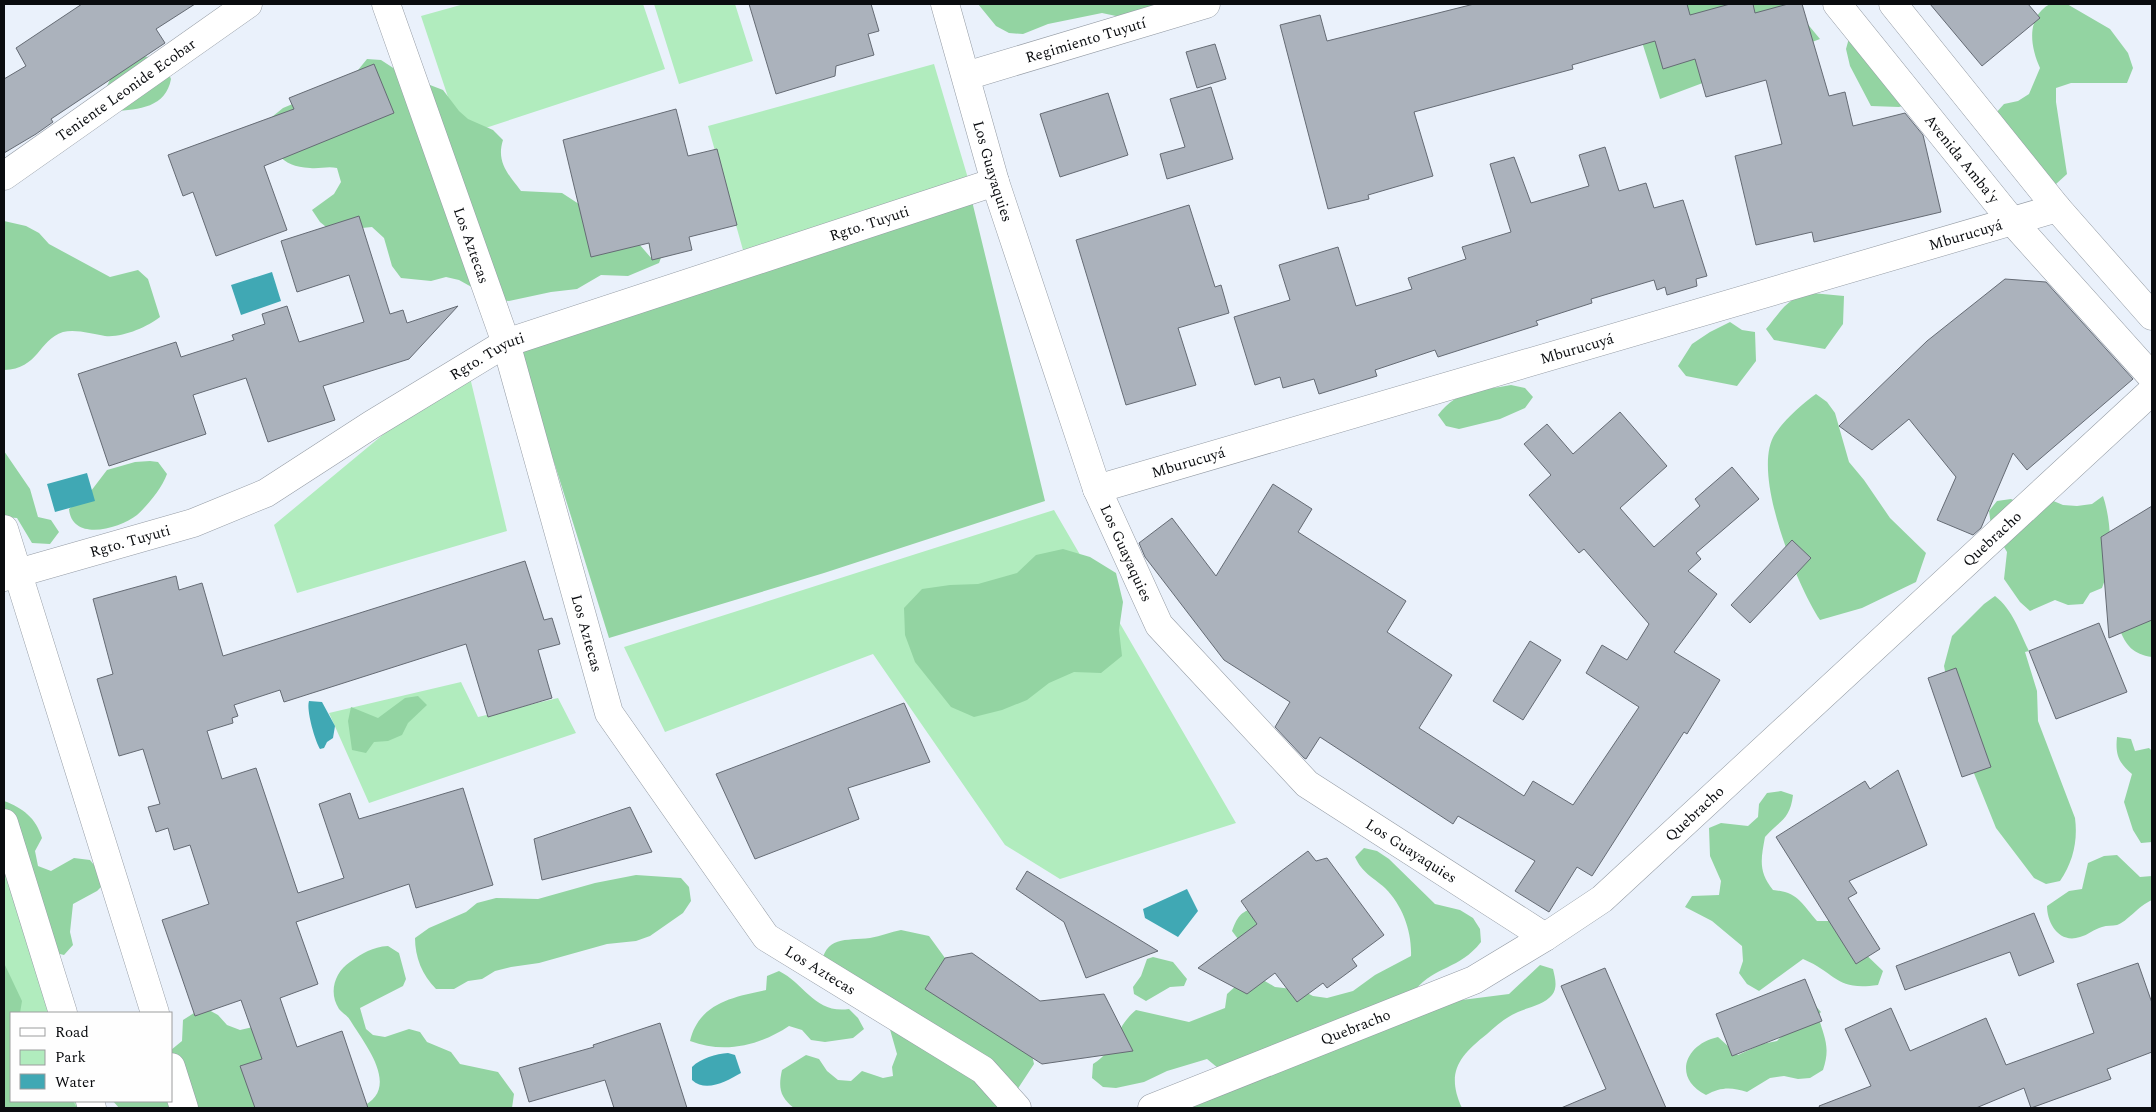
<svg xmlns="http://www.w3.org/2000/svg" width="2156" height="1112" font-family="Spectral,serif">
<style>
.green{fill:#b1ecbe}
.forest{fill:#93d4a2}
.water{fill:#40a8b4}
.building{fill:#abb2bc;stroke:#656b74}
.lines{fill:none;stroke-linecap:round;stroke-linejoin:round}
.minor-casing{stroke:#959ca5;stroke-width:29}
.tertiary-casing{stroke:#959ca5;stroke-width:29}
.minor{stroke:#fff;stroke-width:28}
.tertiary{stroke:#fff;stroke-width:28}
.labels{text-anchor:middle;stroke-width:5;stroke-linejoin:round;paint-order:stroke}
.street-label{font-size:15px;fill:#0a0c0f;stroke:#fefefe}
</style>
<rect width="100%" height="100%" fill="#eaf1fb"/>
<path class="green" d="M464,4h179l22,65 -204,67 -40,-120z
M654,4h81l18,57 -74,23z
M934,64l36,121 -227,65 -35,-124z
M467,365l40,166 -210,62 -23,-68z
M1054,510l182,313 -176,56 -55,-34 -132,-191 -208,78 -41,-85z
M461,682l17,35 80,-19 18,35 -207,70 -40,-90z
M4,812l61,201h-54v88h81l2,7h-90z"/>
<path class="forest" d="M978,4h179l-28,11 -13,1 -14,-3 -54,11 -25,10 -14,-1 -13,-7z
M1630,4h161l29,35 -160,60z
M2050,4h17l43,25 18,24 5,15 -6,15h-56l-15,5v14l11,72 -11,10 -14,1 -47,-71 9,-10 14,-3 11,-7 11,-26c-10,-22 -14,-51 10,-64z
M1852,27l60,76 -13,4 -28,-1 -21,-40 -4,-17z
M142,56l7,1 16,8 6,14c-5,28 -32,31 -57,32l-11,-16 9,-20z
M367,59l14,1 23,15 39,15 16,21 9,8 25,11 10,10c-7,22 5,34 18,51l41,2 23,15 35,14 32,37 -6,-29 18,20 -5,13 -31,13 -27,-1 -24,14 -26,3 -42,9 -14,-1 -36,-20 -13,-3 -15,4 -30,-3 -9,-12 -8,-28 -12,-11 -41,4 -11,-9 -8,-12 22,-16 7,-12 -4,-14c-10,-2 -17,1 -27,0 -30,-1 -38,-19 -48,-43l21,-17 67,-28z
M971,197l74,304 -221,72 -215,65 -54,-173 -44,-124z
M4,221l22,5 13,7 10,11 61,33 28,-7 10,9 12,38c-13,10 -38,21 -55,19 -12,-2 -29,-7 -42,-4 -25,8 -24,37 -59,38z
M1812,293l32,3 -1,28 -18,25 -51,-9 -8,-11c16,-19 20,-31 46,-36z
M1730,322l12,8 13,2 1,29 -19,25 -51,-10 -8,-10 14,-22 18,-12z
M1511,385l14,3 8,9 -8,11 -25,11 -41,10 -13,-3 -8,-11c21,-27 42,-24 73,-30z
M1816,394l11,8 8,11 14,49 15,18 26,38 36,35 -10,29 -54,26 -42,12c-23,-35 -70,-148 -45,-186 10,-15 27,-30 41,-40z
M4,451l26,38 8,28 13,3 8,12 -9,12 -18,-1 -15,-25 -13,-1z
M150,461l8,1 9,12c-5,14 -19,31 -30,41 -18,14 -65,27 -68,-6l22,-18 16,-21 28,-8z
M2103,496c9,27 10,65 -1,92l-12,5 -7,11 -15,1 -13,-5 -25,11 -10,-9 -16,-23 3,-27 -16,-27 -2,-14 8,-10 14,-2 12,5 28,-4 12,5 14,1 15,-2z
M1063,549l27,8 26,16 7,29 -4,28 3,26 -21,17 -27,-1 -25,11 -22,17 -25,10 -28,7 -23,-10 -36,-45 -10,-27 -1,-27 18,-19 28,-4 28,-1 39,-11 19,-18z
M1995,596c18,14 24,35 34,55l-4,1 12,39 1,30 37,97c3,23 -2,44 -15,63l-14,3 -12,-6 -38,-50 -29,-72 -20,-75 -3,-15 8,-30 32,-32z
M2152,603v54c-19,-3 -26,-11 -33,-29z
M418,696l9,9 -19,18 -6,12 -14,6 -14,1 -8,11 -14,-3 -4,-29 3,-14 27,11 27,-20z
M2117,737l14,2 4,12 14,-3 3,3v91l-11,1 -8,-13 -9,-28 8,-28c-13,-11 -17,-19 -15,-37z
M1781,791l12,4c-3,25 -13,25 -28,42 -4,22 -7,34 8,53 25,2 29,14 44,31h14l52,50 -5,14c-43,6 -40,-11 -75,-26l-44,32 -12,-7 -8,-11 4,-12 -1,-15 -30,-25 -27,-14 7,-11 27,-1 2,-14 -11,-25 -1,-28 12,-5 27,3 10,-9 1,-13 8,-11z
M4,801c19,7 32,17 38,37l-7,13 3,15 13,5 23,-13 16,2 17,21 -10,10 -24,13 -3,28 3,13 -9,10c-15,-3 -20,-10 -30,-21 -34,-40 -30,-83 -30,-133z
M1364,848l13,3 12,8 46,45 25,6 13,8 7,11 1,13c-22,28 -45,23 -66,48l39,11 55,-7 31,-29 13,4c2,9 5,18 -1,26 -8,10 -23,12 -34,17 -12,5 -22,14 -31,22 -29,23 -41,39 -25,74h-319l75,-40 -11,-9 -40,12 -23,11 -28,6 -13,-1 -11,-9 1,-14c27,-17 20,-35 43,-54l53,12 36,-14 2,-14 11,-10 25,-4 12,7 26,3 12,6 14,2 26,-7 22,-16 36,-19c1,-24 -8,-50 -26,-68 -13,-12 -22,-14 -30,-31z
M2117,855l23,22 12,-1v24c-14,6 -25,22 -35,25 -5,1 -10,0 -15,2 -8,2 -14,8 -22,10 -21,7 -33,-14 -33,-31l22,-15 13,-2 6,-26 16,-7z
M636,875l45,3 8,9 2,14 -8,12 -33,23 -14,5 -29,3 -68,19 -28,4 -16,4 -13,8 -14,2 -14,8h-18c-14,-14 -21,-32 -21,-51l14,-10 37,-16 11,-9 19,-5 42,1 57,-16z
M1259,907l12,8 -30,28 -9,-12c6,-16 9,-20 27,-24z
M901,930l28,6 16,22 86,92 3,14 -23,35 -2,9h-215c-14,-11 -16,-20 -12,-38l24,-15 13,4 8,12 11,9 13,1 11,-10 21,7 10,-2 -1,-9 5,-13 -8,-28 -68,-58c3,-33 25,-27 49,-30 11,-2 21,-6 31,-8z
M388,946l11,7 7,26 -3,7 -43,22 6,21 7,6 12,2 24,-8 11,3 7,10 24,10 9,12 38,8 16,22 -2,14h-153c44,-18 7,-62 -9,-88 -3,-5 -8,-7 -11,-11 -11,-17 -4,-37 11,-47 13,-9 22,-15 38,-16z
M1153,957l20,5 14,17 -3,7 -14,1 -24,14 -12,-7 -1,-7 8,-11 6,-17z
M4,963l18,38 -2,12h-9v88h62l4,7h-73z
M779,971c26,13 36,43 70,38l9,9 6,11 -11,9 -28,4 -14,-2 -9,-10 -13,-4c-30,20 -65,28 -99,15 9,-38 43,-44 76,-51l1,-14z
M1813,1003l8,9 -3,3c6,23 13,31 5,55l-13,8 -12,1 -14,-3 -14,2 -23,14c-16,-5 -26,-5 -41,3 -34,-17 -21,-51 12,-58l20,18 24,-11 15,-3z
M207,1009l11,6 9,10 13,5 13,-3 15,1 -7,75 10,5h-152l-6,-7h58v-51l11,-9 1,-21 11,-7z"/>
<path class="water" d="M272,272l9,29 -40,14 -10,-30z
M87,473l8,28 -40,11 -8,-28z
M309,701l13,1 13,24 -2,12 -6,4 -3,6 -4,1c-5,-8 -14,-39 -11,-48z
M1187,889l11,22 -20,26 -33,-19 -2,-9z
M728,1053l7,2 6,18c-14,8 -35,20 -49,7v-13c9,-9 24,-13 36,-14z"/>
<path class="building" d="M82,4h113l-39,25 9,14 -114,76 2,3 -17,12 -32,19v-74l22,-13 -10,-18z
M749,4h122l8,27 -11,3 6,21 -38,11 -1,10 -59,18z
M1474,4h213l3,11 40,-11h23l2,9 33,-9h14l27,92 16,-4 8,34 52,-13 18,22 18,77 -127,30 -2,-10 -56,13 -21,-89 47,-12 -16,-64 -60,17 -11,-38 -32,10 -8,-28 -83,24 1,4 -159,43 19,64 -65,19 1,4 -41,10 -48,-184 40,-10 7,26z
M1930,4h98l12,14 -58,48z
M1215,44l11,35 -29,9 -11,-36z
M374,64l20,49 -130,53 23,64 -71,26 -23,-64 -10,4 -15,-41 126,-46 -5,-11z
M1211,87l22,72 -66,20 -7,-25 25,-7 -15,-48z
M1108,93l20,62 -68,22 -20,-63z
M676,109l12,47 29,-7 20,76 -48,12 3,13 -40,10 -3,-17 -58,14 -28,-117z
M1605,147l14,44 27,-8 8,25 29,-8 24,76 -11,3 1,7 -30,9 -2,-8 -8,3 -3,-10 -63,19 1,4 -56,18 2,4 -100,32 -3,-7 -60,20 2,6 -58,18 -5,-15 -31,9 -3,-11 -25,8 -21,-68 56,-17 -11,-35 59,-18 18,59 56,-17 -4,-11 58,-19 -4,-12 49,-15 -21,-68 24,-7 17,46 58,-17 -10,-31z
M1189,205l26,82 6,-2 8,28 -51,15 18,57 -70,20 -50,-165z
M359,216l31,98 13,-4 4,13 51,-17 -49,53 -86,27 12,34 -67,22 -22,-64 -53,17 13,39 -97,32 -31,-92 98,-32 5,15 53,-17 -2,-5 33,-11 -3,-10 25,-8 12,36 65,-20 -15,-47 -52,17 -16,-51z
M2005,279l41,3 87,97 -106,91 -14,-17 -32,75 -8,7 -36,-15 19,-43 -47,-58 -37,31 -33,-24 88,-85z
M1620,412l47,54 -47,42 34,39 46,-41 -5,-7 37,-32 27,32 -63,54 5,6 -13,12 29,23 -43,58 46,28 -33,54 -3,-2 -92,144 -15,-9 -28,45 -34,-21 20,-30 -77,-45 -5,8 -133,-87 -14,22 -2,-1 -29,-31 15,-25 -66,-42 -79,-103 -6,-14 33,-25 44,58 57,-92 39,25 -14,23 108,69 -19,31 65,43 -33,53 105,68 9,-15 40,24 66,-98 -53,-34 16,-28 25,15 22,-36 -65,-75 -5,4 -50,-58 22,-20 -27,-31 23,-20 26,30z
M2152,506v114l-43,18 -8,-101z
M1792,540l19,18 -61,65 -19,-18z
M525,561l19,59 8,-2 8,26 -22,6 14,48 -64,19 -22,-73 -182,58 -4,-12 -46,15 4,11 -6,2 1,5 -26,8 15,48 34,-11 42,125 46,-15 -25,-74 31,-11 9,26 104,-31 30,97 -77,23 -7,-24 -113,38 22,62 -38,14 17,49 45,-16 26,77h-113l-15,-42 22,-7 -21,-59 -46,16 -33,-96 47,-16 -19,-59 -16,5 -6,-22 -12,4 -8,-25 12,-3 -17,-55 -24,7 -22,-77 16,-5 -20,-75 83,-23 3,14 23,-7 21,73z
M2099,623l28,69 -71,27 -27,-68z
M1530,641l31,19 -38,60 -30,-19z
M1956,668l35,99 -29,10 -34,-99z
M904,703l26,59 -82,26 11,31 -104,40 -39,-85z
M1898,770l29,75 -78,36 8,12 -9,5 32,51 -24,15 -80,-127 89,-56 5,8z
M630,807l22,45 -110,28 -8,-41z
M1308,851l8,10 11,-3 57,77 -32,24 5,7 -30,22 -4,-5 -26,19 -22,-29 -28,21 -49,-26 59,-44 -16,-23z
M1027,871l131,80 -72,27 -22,-56 -48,-33z
M2034,913l20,49 -35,14 -9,-24 -105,38 -9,-24z
M972,953l68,48 64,-7 29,57 -91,13 -117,-75 20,-31z
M2138,963l14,40v49l-45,17 4,10 -80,29 -7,-20 -48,20h-156l-1,-2 52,-20 -26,-57 46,-21 19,43 76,-33 20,47 88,-32 -17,-49z
M1605,968l61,140h-105l45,-19 -45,-103z
M1805,979l17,42 -90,35 -16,-42z
M660,1023l27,85h-73l-9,-28 -76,22 -10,-34 75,-21 -1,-2z"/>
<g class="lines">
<g class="minor-casing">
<g id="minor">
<path id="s1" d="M386,4l120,339 103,370 157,224 217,133 34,38"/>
<path id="s2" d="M945,4l50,178 102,307 62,136 148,159 238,153"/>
<path id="s3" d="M1837,4l175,217 140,156"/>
<path d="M1893,4l164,204 95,108"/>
<path id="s4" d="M966,76l240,-72"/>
<path id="s5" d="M4,176l244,-172"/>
<path id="s6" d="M1097,489l960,-281"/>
<path id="s7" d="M4,577l189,-54 73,-30 105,-68 135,-82 489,-161"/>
<path id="s8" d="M1152,1108l322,-128 71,-43 57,-38 550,-508"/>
</g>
</g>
<g class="tertiary-casing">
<path id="tertiary" d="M4,529l151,484
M4,823l59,190
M171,1067l13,41
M90,1101l2,7"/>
</g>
<use href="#minor" class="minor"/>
<use href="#tertiary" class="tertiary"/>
</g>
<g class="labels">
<g class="street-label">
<text dy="5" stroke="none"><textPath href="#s4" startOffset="125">Regimiento Tuyutí</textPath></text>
<text dy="5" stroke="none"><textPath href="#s5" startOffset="149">Teniente Leonide Ecobar</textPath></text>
<text dy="5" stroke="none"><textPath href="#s3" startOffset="199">Avenida Amba'y</textPath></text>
<text dy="5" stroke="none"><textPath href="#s2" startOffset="174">Los Guayaquies</textPath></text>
<text dy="5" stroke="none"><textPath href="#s7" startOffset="941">Rgto. Tuyuti</textPath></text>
<text dy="5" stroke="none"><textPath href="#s6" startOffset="905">Mburucuyá</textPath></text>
<text dy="5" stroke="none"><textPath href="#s1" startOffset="256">Los Aztecas</textPath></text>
<text dy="5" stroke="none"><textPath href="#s6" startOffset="500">Mburucuyá</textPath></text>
<text dy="5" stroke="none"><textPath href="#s7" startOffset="536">Rgto. Tuyuti</textPath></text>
<text dy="5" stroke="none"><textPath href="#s6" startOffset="95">Mburucuyá</textPath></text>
<text dy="5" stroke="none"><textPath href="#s8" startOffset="1029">Quebracho</textPath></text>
<text dy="5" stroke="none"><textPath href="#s7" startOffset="131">Rgto. Tuyuti</textPath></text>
<text dy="5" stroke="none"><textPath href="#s2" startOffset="579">Los Guayaquies</textPath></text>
<text dy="5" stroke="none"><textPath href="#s1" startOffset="661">Los Aztecas</textPath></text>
<text dy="5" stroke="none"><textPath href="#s8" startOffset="624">Quebracho</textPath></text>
<text dy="5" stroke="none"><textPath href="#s2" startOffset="999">Los Guayaquies</textPath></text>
<text dy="5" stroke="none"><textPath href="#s1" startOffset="1081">Los Aztecas</textPath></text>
<text dy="5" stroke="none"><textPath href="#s8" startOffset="219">Quebracho</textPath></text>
</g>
</g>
<rect width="2156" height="1112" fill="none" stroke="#0a0c0f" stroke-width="10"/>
<rect x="10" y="1012" width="162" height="90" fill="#fefefe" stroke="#9c9d9e"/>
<rect x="20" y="1028" width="25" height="8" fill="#ffffff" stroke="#9c9d9e"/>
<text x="55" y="1037" font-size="15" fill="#0a0c0f">Road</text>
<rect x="20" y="1050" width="25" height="15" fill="#b1ecbe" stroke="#9c9d9e"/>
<text x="55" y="1062" font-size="15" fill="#0a0c0f">Park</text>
<rect x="20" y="1074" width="25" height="15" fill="#40a8b4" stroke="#9c9d9e"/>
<text x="55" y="1087" font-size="15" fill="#0a0c0f">Water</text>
</svg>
